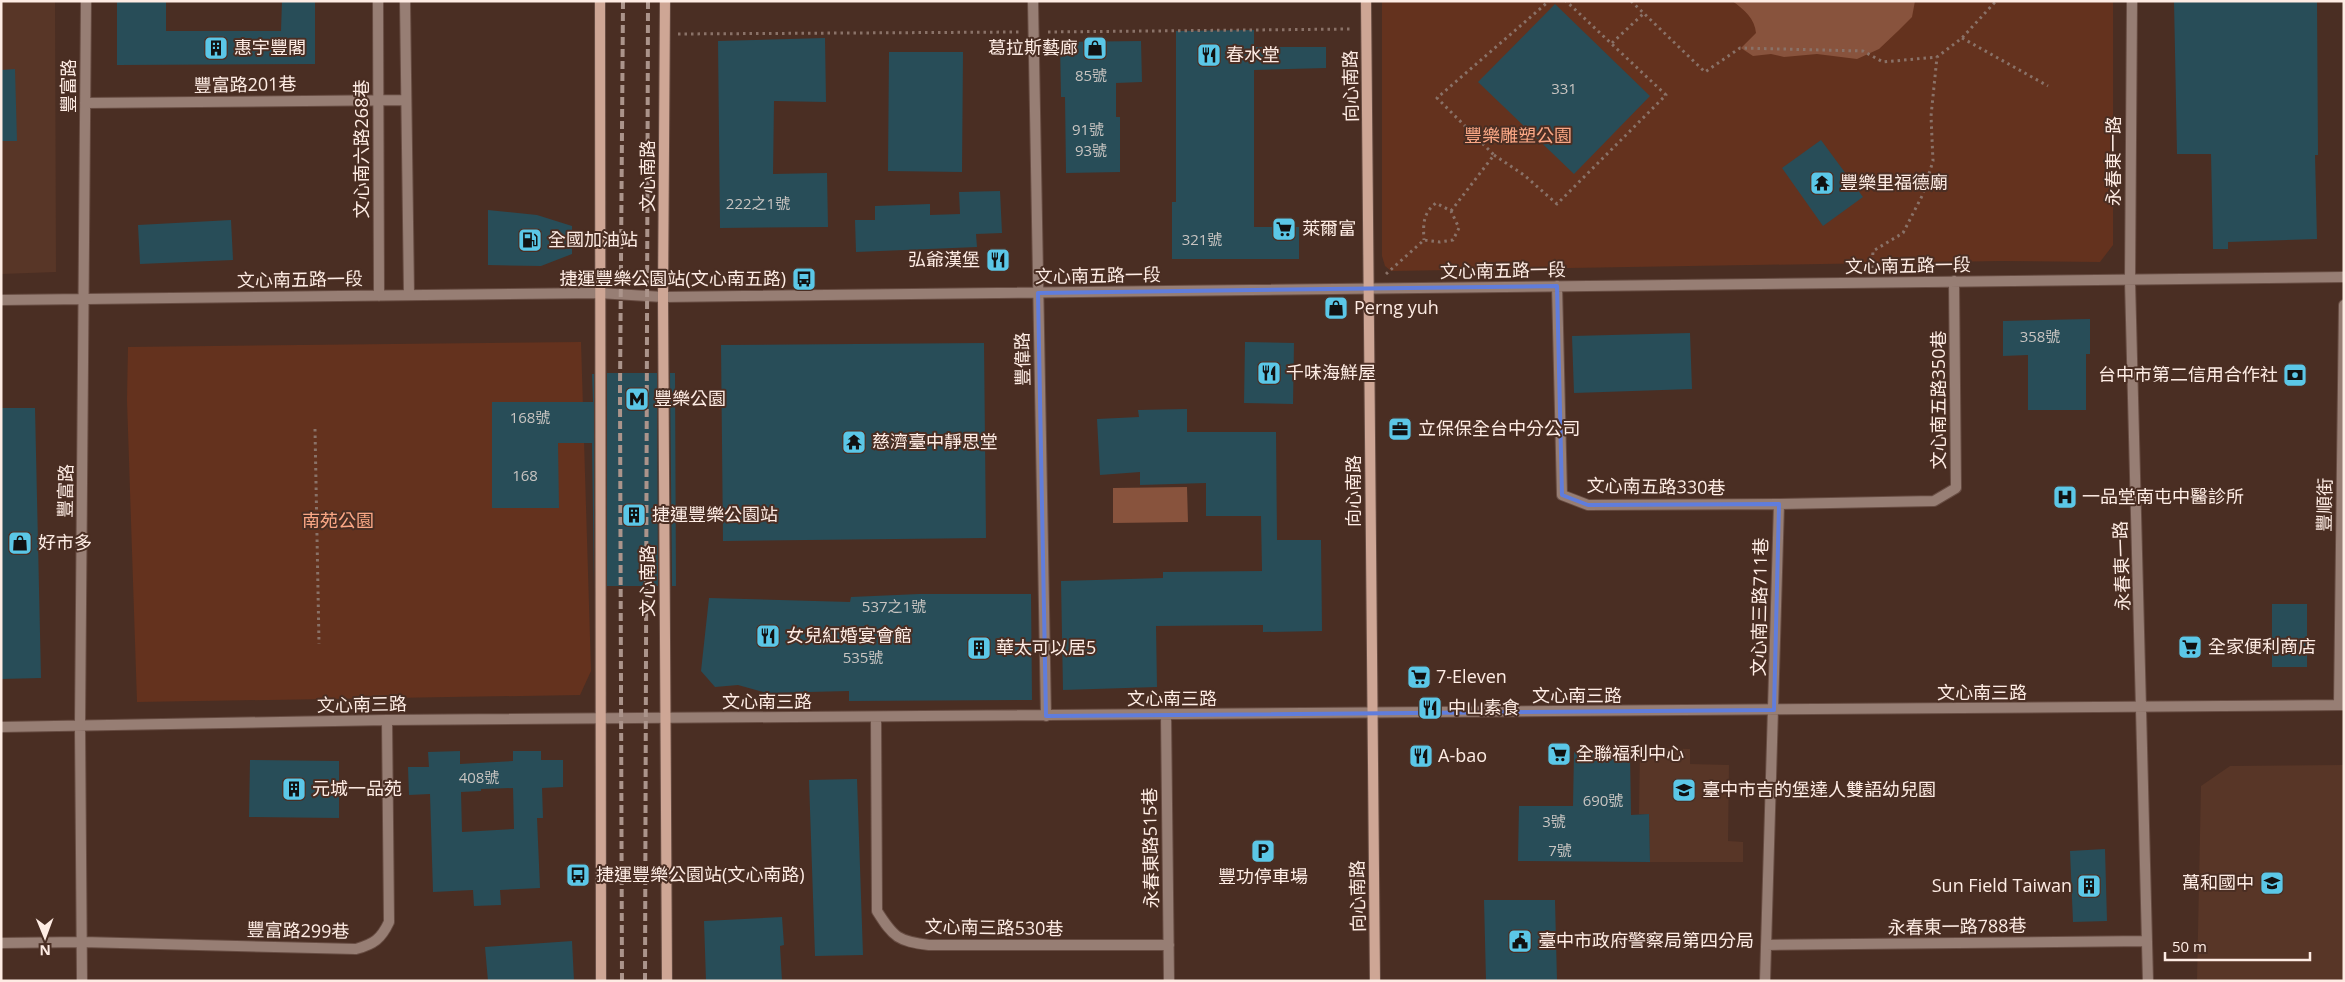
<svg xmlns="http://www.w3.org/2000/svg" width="2345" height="982" font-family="'Open Sans','Noto Sans TC',sans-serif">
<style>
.built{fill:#583627}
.green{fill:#64321e}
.water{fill:#88533d}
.building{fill:#284d58;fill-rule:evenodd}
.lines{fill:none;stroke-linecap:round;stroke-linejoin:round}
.street-casing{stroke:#674c42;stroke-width:12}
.secondary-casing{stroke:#674c42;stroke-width:12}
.path{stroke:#8a7268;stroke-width:3;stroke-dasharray:2.5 4;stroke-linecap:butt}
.street{stroke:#977e74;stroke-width:10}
.secondary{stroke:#cea695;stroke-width:10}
.rail{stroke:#ab948b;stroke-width:4;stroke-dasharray:8 4;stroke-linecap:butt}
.marked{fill:none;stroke:#607ddc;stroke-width:4;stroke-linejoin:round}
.labels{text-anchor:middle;stroke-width:4;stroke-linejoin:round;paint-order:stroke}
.number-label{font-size:15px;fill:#c8c4c1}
.poi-label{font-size:18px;fill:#feece4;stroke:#4a2e23;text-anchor:start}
.street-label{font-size:18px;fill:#feece4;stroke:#4a2e23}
.park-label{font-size:18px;fill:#faa785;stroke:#4a2e23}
</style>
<rect width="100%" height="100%" fill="#4a2e23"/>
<path class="built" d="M1,1h54l1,271 -55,2z
M1640,748l50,1v15l39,1 -1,76 15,1v20h-93l-1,-48h-10z
M2344,765v216h-147l4,-195 29,-20z"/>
<path class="green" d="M1382,1h731v244l-13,17 -100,-1 -609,10 -6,-5 -3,-10z
M581,342l10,329 -11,24 -443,7 -10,-302 1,-53z"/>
<path class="water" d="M1732,1h183l-3,16 -14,14 -19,18 -22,10 -40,-5 -33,3 -13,-3 -18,2 -12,-8 15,-15c-1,-14 -12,-24 -24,-32z
M1187,487l1,35 -75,1v-35z"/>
<path class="building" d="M117,1h49v30h115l1,-30h33v63l-198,1z
M2174,1h143l1,154h-3l2,84 -89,3v7h-15l-2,-95h-34z
M1555,4l95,92 -76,78 -96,-92z
M1254,30v17h72v21l-72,2v157h45v32h-127v-57h4v-171z
M825,38l1,64 -52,-1 -1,73 54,-1 1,54 -108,1 -2,-187z
M1141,41l1,41 -26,1v34h4v55l-54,1 -1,-76h-4l-1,-55z
M889,52h74l-1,120 -74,-1z
M15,69l2,72h-16v-71z
M1821,140l42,57 -40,29 -41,-58z
M1000,191l2,42 -26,1 1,13 -121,5 -1,-32h20v-14l55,-2v11l30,-1 -1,-22z
M488,210l49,5 35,11v28l-31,12 -53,-1z
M231,220l2,40 -93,4 -2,-39z
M2090,319v35h-4v56h-58v-55l-25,1v-35z
M1690,333l2,56 -118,4 -2,-57z
M1245,342l49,1 -1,61 -49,-1z
M984,343l2,195 -263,3 -2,-196z
M607,373h50l1,213h-51z
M670,373h5l1,213h-4z
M592,374h2v213l-2,-144h-34l1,65h-67v-106h101z
M1,408h34l6,270 -40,1z
M1187,409v23h89l1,108h44l1,91 -59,1v-7l-107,1 1,61 -94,3 -2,-109 102,-3v-6l99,-1 -1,-55h-55v-33l-66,2v-13l-40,3 -3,-56 42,-2 -1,-7z
M919,594h112l1,106 -183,1v-10l-82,2 -29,-8 -23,2 -14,-16 8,-73 141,4 1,-5z
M2272,604h35v63h-35z
M460,751v13l53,-3v-10h28v9h22v27l-21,1 1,30h-6l3,70 -40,2 1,15 -27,1 -1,-16 -40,2 -3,-98 -21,1 -1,-28h21l-1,-15zM513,788l1,41 -52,3 -1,-40 20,-1v-2z
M1574,752h56l1,63 18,-1 1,48 -132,-1 1,-55h54z
M250,760l89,1v57l-90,-1z
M857,779l6,176 -48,1 -6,-176z
M2105,849l2,72 -34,1 -3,-71z
M1484,900h71l2,81h-71z
M782,917l2,28 -4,1 2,35h-76l-2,-60z
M572,941l2,40h-86l-3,-34z"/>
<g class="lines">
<g class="street-casing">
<path id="street" d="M378,1l1,295
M405,1l4,294
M1033,1l13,715
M2132,1l-2,280 18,700
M85,103l320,-3
M1557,286l5,209 26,10 191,-1 155,-3 22,-13 -2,-207
M1,300l598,-7 64,4 1681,-20
M2339,705l5,-400
M1166,715l3,266
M876,717l1,194c17,27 21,30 52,34h240
M1,727l386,-7 1957,-15
M1,943l81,-1 274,7c18,-5 25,-10 33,-27l-2,-202
M1766,945l381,-4
M82,981l-2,-255 6,-725
M1765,981l14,-477"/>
</g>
<g class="secondary-casing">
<path id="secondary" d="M600,1l1,980
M665,1l-2,296 4,684
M1366,1l9,980"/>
</g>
<path class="path" d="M1631,1l74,71 35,-24 123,3 20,11 54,-5
M1048,32l304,-3
M678,34l341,-2
M1962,38l86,48
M1612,43l31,-29
M1494,155l30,20 33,29 109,-109 -100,-94
M1451,211l43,-56 -57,-57 112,-97
M1872,268l1,-17 30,-18 19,-37 11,-35 -2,-45 6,-59 25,-19 34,-37
M1386,274l38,-34 16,2 13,-2 6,-12 -8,-17 -15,-8c-13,10 -13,21 -12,37
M315,429l4,215"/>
<use href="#street" class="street"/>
<use href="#secondary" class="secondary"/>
<path class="rail" d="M622,981l-2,-590 3,-390
M645,981l3,-980"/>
</g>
<path class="marked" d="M1557,286l5,209 26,10 191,-1 -5,206 -728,6 -8,-423z"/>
<defs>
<g id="building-square" transform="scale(1.25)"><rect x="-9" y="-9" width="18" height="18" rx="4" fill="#5bc7e7" stroke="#4a2e23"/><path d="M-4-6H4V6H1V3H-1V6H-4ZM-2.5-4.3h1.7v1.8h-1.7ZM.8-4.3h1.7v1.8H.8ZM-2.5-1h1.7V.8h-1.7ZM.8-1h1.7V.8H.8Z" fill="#111"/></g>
<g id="shop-square" transform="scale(1.25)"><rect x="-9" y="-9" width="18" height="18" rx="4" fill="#5bc7e7" stroke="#4a2e23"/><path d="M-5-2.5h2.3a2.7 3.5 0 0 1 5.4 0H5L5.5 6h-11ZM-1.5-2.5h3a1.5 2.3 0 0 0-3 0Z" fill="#111"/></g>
<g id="restaurant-square" transform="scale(1.25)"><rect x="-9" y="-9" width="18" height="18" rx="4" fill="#5bc7e7" stroke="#4a2e23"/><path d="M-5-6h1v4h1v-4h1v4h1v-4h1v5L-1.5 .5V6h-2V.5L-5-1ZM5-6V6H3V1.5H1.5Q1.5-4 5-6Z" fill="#111"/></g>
<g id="temple-square" transform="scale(1.25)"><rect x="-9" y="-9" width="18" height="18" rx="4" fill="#5bc7e7" stroke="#4a2e23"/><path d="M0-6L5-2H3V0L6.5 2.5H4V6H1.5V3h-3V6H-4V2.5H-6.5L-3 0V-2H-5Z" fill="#111"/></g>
<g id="supermarket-square" transform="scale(1.25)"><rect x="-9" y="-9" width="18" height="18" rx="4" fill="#5bc7e7" stroke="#4a2e23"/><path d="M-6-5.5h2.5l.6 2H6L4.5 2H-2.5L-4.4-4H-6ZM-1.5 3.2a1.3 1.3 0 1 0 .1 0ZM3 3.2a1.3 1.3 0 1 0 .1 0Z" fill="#111"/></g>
<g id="fuel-square" transform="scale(1.25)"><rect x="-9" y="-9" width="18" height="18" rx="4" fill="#5bc7e7" stroke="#4a2e23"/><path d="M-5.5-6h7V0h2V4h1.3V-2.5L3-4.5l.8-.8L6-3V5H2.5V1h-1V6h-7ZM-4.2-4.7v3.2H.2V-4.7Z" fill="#111"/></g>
<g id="bus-square" transform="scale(1.25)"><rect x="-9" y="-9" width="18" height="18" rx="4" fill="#5bc7e7" stroke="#4a2e23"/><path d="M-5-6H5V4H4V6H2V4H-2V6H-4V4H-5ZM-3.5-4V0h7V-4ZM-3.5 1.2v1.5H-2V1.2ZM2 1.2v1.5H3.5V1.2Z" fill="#111"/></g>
<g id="bank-square" transform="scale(1.25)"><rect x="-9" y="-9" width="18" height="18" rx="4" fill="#5bc7e7" stroke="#4a2e23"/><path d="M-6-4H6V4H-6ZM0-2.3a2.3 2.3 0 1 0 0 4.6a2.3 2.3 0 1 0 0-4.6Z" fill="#111"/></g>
<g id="metro-square" transform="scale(1.25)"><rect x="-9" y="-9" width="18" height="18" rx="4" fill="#5bc7e7" stroke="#4a2e23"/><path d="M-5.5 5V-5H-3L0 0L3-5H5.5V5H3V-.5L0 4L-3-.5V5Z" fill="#111"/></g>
<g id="office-square" transform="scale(1.25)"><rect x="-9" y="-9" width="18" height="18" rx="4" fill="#5bc7e7" stroke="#4a2e23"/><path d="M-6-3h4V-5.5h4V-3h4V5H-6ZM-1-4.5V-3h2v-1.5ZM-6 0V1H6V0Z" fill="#111"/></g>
<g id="hospital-square" transform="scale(1.25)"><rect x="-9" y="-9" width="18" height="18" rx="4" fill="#5bc7e7" stroke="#4a2e23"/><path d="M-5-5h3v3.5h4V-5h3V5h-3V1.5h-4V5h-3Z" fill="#111"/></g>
<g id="school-square" transform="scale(1.25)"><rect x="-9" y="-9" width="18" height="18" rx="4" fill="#5bc7e7" stroke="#4a2e23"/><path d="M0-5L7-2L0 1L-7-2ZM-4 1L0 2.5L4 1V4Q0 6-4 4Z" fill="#111"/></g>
<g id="parking-square" transform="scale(1.25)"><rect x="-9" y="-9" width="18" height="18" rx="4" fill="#5bc7e7" stroke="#4a2e23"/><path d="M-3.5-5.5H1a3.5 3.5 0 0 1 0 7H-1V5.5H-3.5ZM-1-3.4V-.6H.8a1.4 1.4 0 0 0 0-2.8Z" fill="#111"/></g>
<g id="civic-square" transform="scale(1.25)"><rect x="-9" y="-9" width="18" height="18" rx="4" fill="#5bc7e7" stroke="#4a2e23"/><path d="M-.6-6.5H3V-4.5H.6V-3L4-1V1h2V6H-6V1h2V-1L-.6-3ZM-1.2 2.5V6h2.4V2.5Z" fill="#111"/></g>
</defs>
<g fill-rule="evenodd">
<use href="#building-square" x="216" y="48"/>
<use href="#shop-square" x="1095" y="48"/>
<use href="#restaurant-square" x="1209" y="55"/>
<use href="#temple-square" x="1822" y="183"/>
<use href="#supermarket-square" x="1284" y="229"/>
<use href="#fuel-square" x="530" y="240"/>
<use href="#restaurant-square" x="998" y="260"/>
<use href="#bus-square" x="804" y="279"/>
<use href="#shop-square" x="1336" y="308"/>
<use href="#restaurant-square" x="1269" y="373"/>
<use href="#bank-square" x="2295" y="375"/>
<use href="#metro-square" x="637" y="399"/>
<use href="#office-square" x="1400" y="429"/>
<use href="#temple-square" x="854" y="442"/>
<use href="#hospital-square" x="2065" y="497"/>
<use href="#building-square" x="634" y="515"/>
<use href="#shop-square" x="20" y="543"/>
<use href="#restaurant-square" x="768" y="636"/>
<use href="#supermarket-square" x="2190" y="647"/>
<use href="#building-square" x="979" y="648"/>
<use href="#supermarket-square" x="1419" y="677"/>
<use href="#restaurant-square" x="1430" y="708"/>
<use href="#supermarket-square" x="1559" y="754"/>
<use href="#restaurant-square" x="1421" y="756"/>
<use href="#building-square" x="294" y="789"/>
<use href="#school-square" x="1684" y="790"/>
<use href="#parking-square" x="1263" y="851"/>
<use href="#bus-square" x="578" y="875"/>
<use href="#school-square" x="2272" y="883"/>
<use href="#building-square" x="2089" y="886"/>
<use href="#civic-square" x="1520" y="941"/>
</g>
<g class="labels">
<g class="number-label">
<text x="1091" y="81">85號</text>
<text x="1564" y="94">331</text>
<text x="1088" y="135">91號</text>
<text x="1091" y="156">93號</text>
<text x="758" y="209">222之1號</text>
<text x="1202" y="245">321號</text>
<text x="2040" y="342">358號</text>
<text x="530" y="423">168號</text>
<text x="525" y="481">168</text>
<text x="894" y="612">537之1號</text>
<text x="863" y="663">535號</text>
<text x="479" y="783">408號</text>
<text x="1603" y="806">690號</text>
<text x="1554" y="827">3號</text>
<text x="1560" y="856">7號</text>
</g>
<g class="poi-label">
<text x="234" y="54">惠宇豐閣</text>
<text x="1078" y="54" text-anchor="end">葛拉斯藝廊</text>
<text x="1226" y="61">春水堂</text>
<text x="1840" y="189">豐樂里福德廟</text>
<text x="1302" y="235">萊爾富</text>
<text x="548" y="246">全國加油站</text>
<text x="980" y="266" text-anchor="end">弘爺漢堡</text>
<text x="786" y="285" text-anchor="end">捷運豐樂公園站(文心南五路)</text>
<text x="1354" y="314">Perng yuh</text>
<text x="1286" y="379">千味海鮮屋</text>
<text x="2278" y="381" text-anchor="end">台中市第二信用合作社</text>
<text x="654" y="405">豐樂公園</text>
<text x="1418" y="435">立保保全台中分公司</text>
<text x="872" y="448">慈濟臺中靜思堂</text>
<text x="2082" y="503">一品堂南屯中醫診所</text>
<text x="652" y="521">捷運豐樂公園站</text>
<text x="38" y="549">好市多</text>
<text x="786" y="642">女兒紅婚宴會館</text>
<text x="2208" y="653">全家便利商店</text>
<text x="996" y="654">華太可以居5</text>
<text x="1436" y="683">7-Eleven</text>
<text x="1448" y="714">中山素食</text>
<text x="1576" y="760">全聯福利中心</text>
<text x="1438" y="762">A-bao</text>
<text x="312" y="795">元城一品苑</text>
<text x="1702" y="796">臺中市吉的堡達人雙語幼兒園</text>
<text x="596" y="881">捷運豐樂公園站(文心南路)</text>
<text x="1263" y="883" text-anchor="middle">豐功停車場</text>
<text x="2254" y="889" text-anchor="end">萬和國中</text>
<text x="2072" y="892" text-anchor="end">Sun Field Taiwan</text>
<text x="1538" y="947">臺中市政府警察局第四分局</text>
</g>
<g class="street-label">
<text transform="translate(245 85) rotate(-1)" y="6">豐富路201巷</text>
<text transform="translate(69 86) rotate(-90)" y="6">豐富路</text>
<text transform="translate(1351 86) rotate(-91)" y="6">向心南路</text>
<text transform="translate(362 149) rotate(-90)" y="6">文心南六路268巷</text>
<text transform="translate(2114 161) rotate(-90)" y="6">永春東一路</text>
<text transform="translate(648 176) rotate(-90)" y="6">文心南路</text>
<text transform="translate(1908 266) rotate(-1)" y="6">文心南五路一段</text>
<text transform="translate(1503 271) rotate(-1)" y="6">文心南五路一段</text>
<text transform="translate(1098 276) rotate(-1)" y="6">文心南五路一段</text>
<text transform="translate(300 280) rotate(-1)" y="6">文心南五路一段</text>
<text transform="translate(1023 359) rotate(-91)" y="6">豐偉路</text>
<text transform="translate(1939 400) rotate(-90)" y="6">文心南五路350巷</text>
<text transform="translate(1656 487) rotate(1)" y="6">文心南五路330巷</text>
<text transform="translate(66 491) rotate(-89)" y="6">豐富路</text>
<text transform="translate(1354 491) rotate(-90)" y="6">向心南路</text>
<text transform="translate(2325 505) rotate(-89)" y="6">豐順街</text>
<text transform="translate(2122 566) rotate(-92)" y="6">永春東一路</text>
<text transform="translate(648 581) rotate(-90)" y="6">文心南路</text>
<text transform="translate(1760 607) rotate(-89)" y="6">文心南三路711巷</text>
<text x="1982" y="699">文心南三路</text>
<text x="1577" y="702">文心南三路</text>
<text x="1172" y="705">文心南三路</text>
<text x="767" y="708">文心南三路</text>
<text transform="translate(362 705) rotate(-1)" y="6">文心南三路</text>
<text transform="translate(1151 848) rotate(-91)" y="6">永春東路515巷</text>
<text transform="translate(1358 896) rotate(-91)" y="6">向心南路</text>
<text transform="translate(1957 927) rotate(-1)" y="6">永春東一路788巷</text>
<text transform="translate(994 928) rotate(1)" y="6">文心南三路530巷</text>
<text transform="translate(298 931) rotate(1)" y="6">豐富路299巷</text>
</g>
<g class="park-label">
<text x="1518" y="142">豐樂雕塑公園</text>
<text x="338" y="527">南苑公園</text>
</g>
</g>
<rect width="2345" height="982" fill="none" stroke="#feece4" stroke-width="5"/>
<g transform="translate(45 937) rotate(179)" stroke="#4a2e23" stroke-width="4" paint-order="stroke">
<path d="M0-4L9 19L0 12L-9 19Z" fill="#feece4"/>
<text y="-8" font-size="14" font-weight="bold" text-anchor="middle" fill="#feece4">N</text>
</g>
<path d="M2165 952v8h145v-8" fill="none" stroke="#feece4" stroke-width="2.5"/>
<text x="2172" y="952" font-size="15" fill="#feece4" stroke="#4a2e23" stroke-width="4" paint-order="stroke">50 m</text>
</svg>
